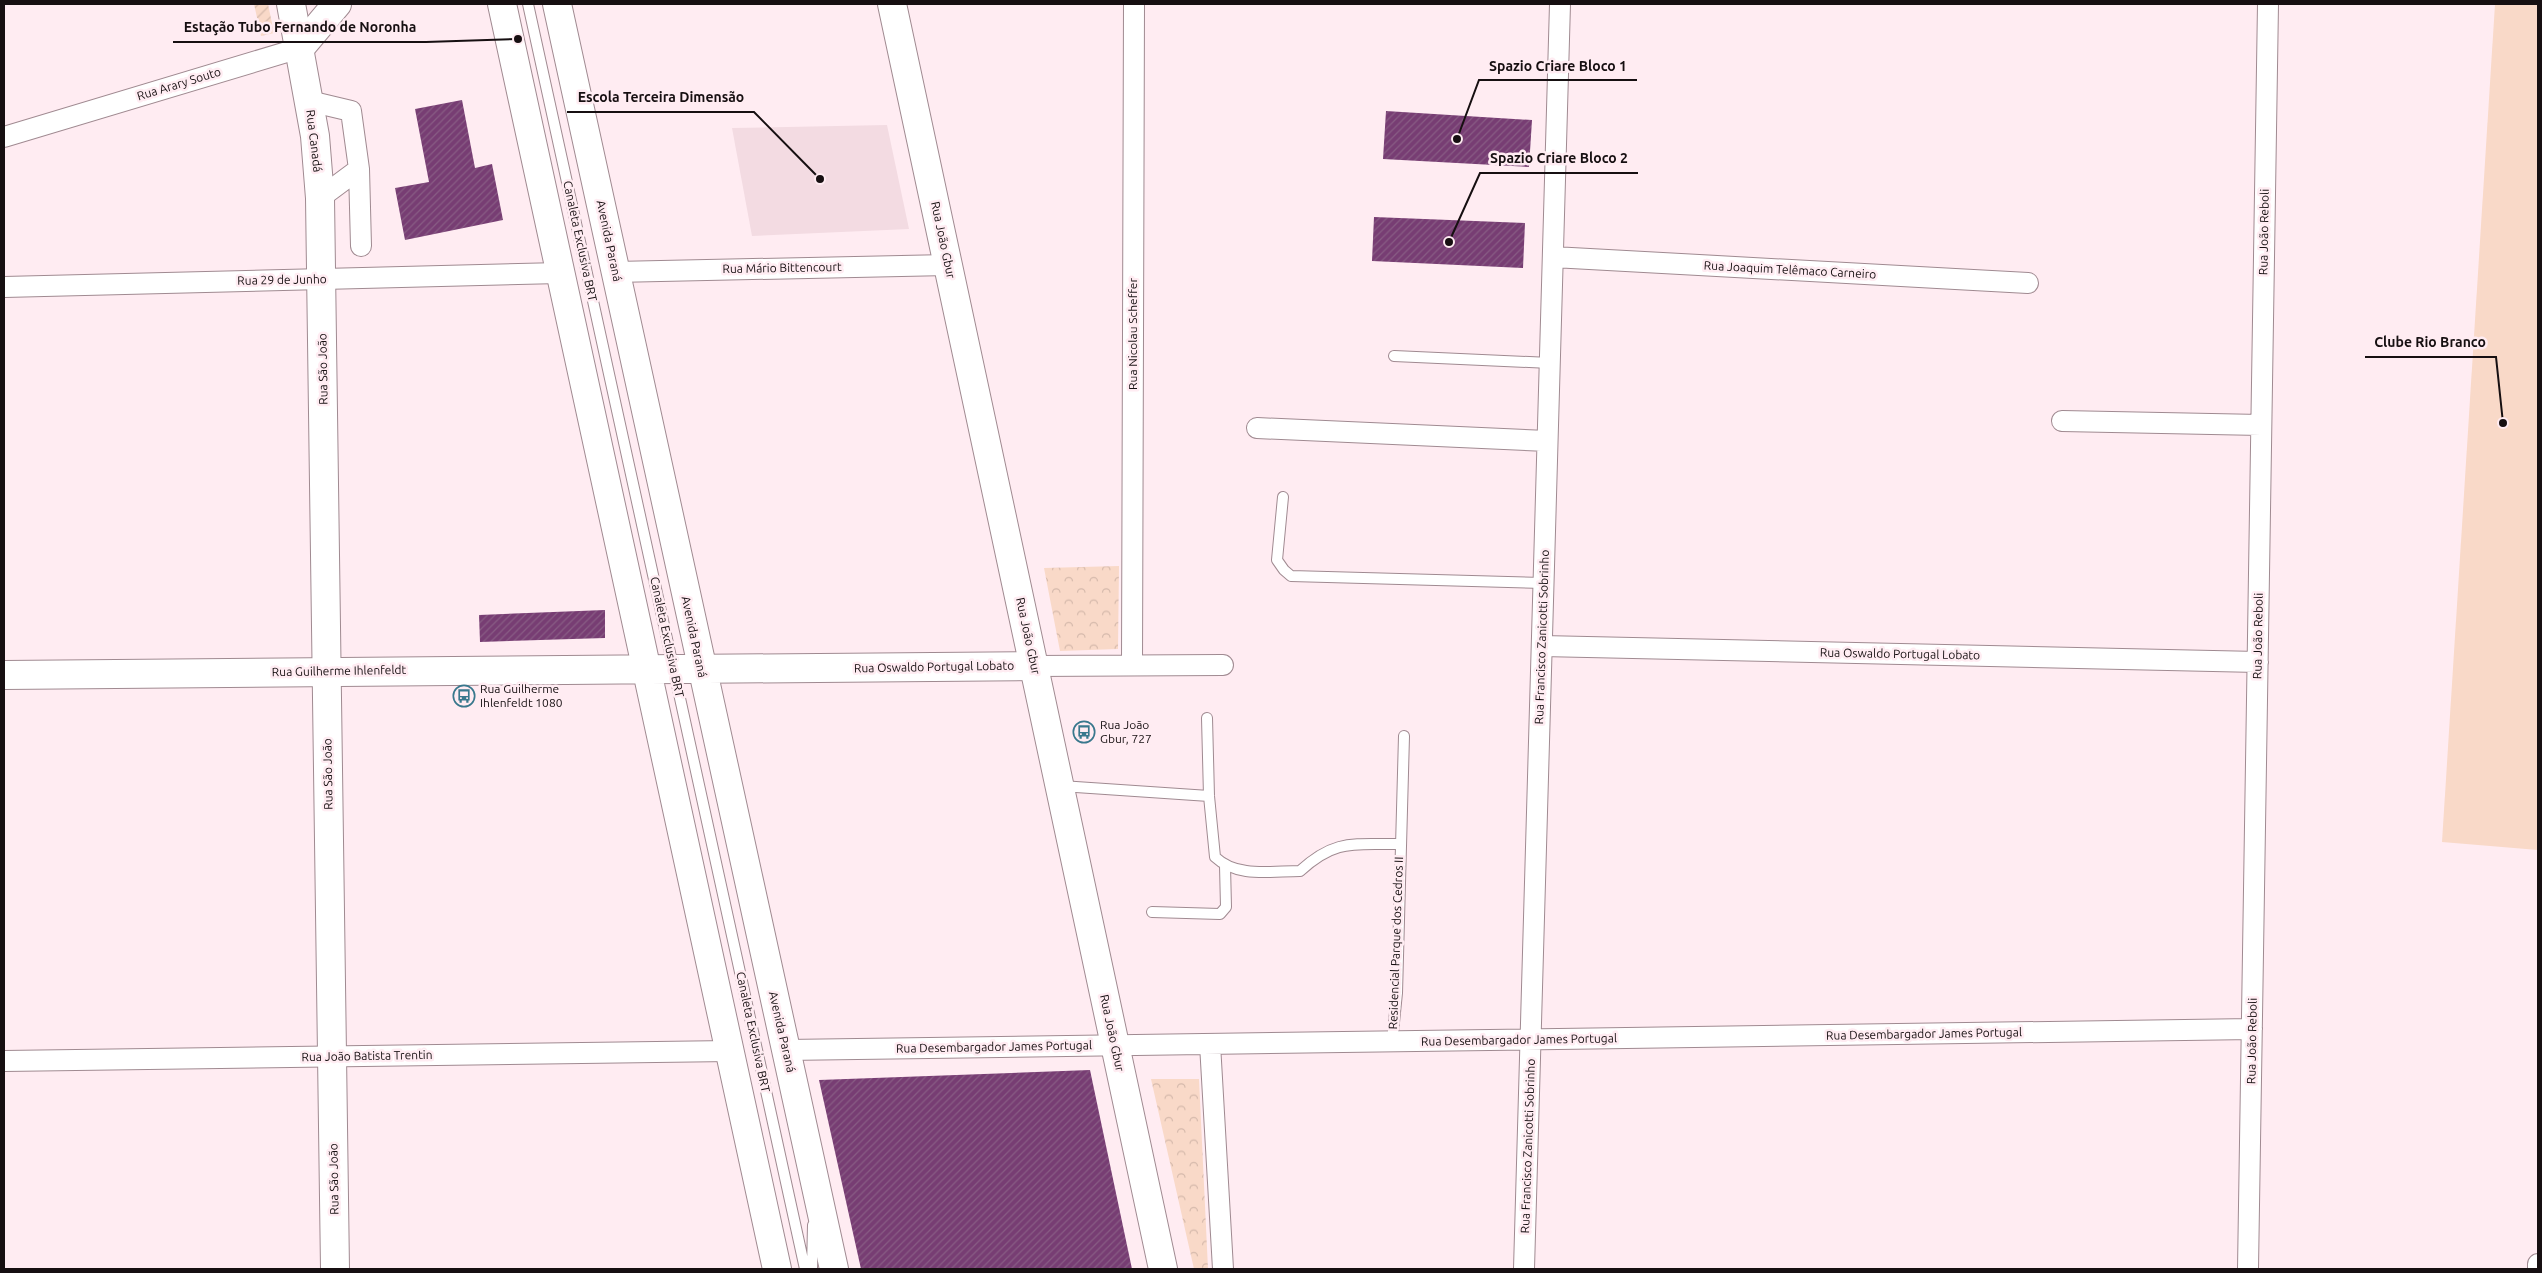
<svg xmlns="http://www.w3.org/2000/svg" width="2542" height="1273" font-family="Ubuntu,sans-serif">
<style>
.built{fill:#f3dbe2}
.park{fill:url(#park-crowns)}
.garden{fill:url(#garden-furrows)}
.pitch{fill:#f9d9c8}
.building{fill:url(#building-hatch)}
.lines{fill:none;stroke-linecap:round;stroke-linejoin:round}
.lane-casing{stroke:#a08a91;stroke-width:12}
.street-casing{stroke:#a08a91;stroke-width:22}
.secondary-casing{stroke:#a08a91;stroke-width:30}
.primary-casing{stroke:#a08a91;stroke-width:30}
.lane{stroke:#fff;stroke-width:10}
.street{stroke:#fff;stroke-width:20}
.secondary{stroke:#fff;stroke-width:28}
.primary{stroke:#fff;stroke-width:28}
.labels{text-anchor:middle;stroke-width:5;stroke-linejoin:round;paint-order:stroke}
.street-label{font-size:12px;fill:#160f11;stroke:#ffecf2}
.poi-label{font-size:12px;fill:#160f11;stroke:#ffecf2;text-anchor:start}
.leader{fill:none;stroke:#160f11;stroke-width:2}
.callout-dot{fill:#160f11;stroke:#ffecf2;stroke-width:2}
.callout-label{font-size:14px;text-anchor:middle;font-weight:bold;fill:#160f11;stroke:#ffecf2;stroke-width:5;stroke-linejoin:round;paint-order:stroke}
</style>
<defs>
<pattern id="park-crowns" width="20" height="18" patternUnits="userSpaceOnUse" patternTransform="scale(1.25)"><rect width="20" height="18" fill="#f9d9c8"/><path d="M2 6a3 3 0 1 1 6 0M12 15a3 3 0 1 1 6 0" fill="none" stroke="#d5b9ab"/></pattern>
<pattern id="garden-furrows" width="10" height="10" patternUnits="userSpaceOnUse" patternTransform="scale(1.25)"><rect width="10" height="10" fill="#f9d9c8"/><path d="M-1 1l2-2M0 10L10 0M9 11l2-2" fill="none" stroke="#d5b9ab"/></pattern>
<pattern id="building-hatch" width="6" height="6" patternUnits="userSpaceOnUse" patternTransform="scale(1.25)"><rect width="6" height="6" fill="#773d73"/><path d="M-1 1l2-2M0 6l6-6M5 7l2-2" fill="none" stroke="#885c84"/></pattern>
</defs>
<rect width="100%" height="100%" fill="#ffecf2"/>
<path class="built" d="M887,125l22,104 -157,7 -20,-108z"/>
<path class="park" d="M1119,566l-1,83 -58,2 -16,-83z
M1151,1079h48l9,190h-14z"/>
<path class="garden" d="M254,4h14l6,29 -13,3z"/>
<path class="pitch" d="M2495,4h43v846l-96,-8z"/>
<path class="building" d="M462,100l13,68 17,-4 11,56 -98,20 -10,-52 34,-6 -14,-73z
M1386,111l146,9 -3,47 -146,-8z
M1374,217l151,6 -2,45 -151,-7z
M605,610v28l-125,4 -1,-27z
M1090,1070l42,199h-271l-42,-189z"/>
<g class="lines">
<g class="lane-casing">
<path id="lane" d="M528,4l277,1265
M1394,356l156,7
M1283,497l-6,63 7,10 7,6 252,7
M1207,718l2,78 6,61c22,21 56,14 85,14 36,-33 54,-26 100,-27
M1061,786l148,10
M1152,912l68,2 6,-7 -1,-41
M1392,1042l5,-49 7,-257
M812,1269l1,-44"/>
</g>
<g class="street-casing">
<path id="street" d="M309,101l42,10 8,58 2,77
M4,137l296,-89
M320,198l39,-29
M1553,257l475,26
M615,272l333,-7
M4,287l556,-14
M2062,421l199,4
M1257,428l290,13
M1542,646l716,16
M1132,665l2,-661
M1034,666l189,-1
M1210,1044l13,225
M786,1050l1466,-21
M4,1061l726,-10
M1524,1269l36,-1265
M2248,1269l20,-1265
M2538,1269v-5"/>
</g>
<g class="secondary-casing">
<path id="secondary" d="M502,4l275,1265
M557,4l277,1265
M300,48l37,-44
M4,675l1030,-9"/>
</g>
<g class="primary-casing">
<path id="primary" d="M291,4l24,132 5,62 15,1071
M892,4l271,1265"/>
</g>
<use href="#lane" class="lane"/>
<use href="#street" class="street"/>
<use href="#secondary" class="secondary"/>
<use href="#primary" class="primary"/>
</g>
<defs>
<g id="bus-ring" transform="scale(1.125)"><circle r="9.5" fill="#ffecf2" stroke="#39788d" stroke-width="1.5"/><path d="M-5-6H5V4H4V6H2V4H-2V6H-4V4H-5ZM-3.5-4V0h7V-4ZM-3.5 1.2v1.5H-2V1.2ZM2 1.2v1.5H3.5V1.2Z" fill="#39788d"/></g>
</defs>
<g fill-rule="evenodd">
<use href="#bus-ring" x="464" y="696"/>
<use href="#bus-ring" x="1084" y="732"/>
</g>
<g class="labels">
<g class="street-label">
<text transform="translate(179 84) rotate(-17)" y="4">Rua Arary Souto</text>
<text transform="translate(314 141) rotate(83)" y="4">Rua Canadá</text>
<text transform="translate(2264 232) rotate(-89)" y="4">Rua João Reboli</text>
<text transform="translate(943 240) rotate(78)" y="4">Rua João Gbur</text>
<text transform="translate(580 241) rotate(78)" y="4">Canaleta Exclusiva BRT</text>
<text transform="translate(609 241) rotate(78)" y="4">Avenida Paraná</text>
<text transform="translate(782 268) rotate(-1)" y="4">Rua Mário Bittencourt</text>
<text transform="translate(1790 270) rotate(3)" y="4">Rua Joaquim Telêmaco Carneiro</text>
<text transform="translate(282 280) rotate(-1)" y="4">Rua 29 de Junho</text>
<text transform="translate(1133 334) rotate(-90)" y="4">Rua Nicolau Scheffer</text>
<text transform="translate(323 369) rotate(-91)" y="4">Rua São João</text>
<text transform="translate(1028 636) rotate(78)" y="4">Rua João Gbur</text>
<text transform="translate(2258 636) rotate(-89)" y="4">Rua João Reboli</text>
<text transform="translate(667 637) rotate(78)" y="4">Canaleta Exclusiva BRT</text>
<text transform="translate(694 637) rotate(78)" y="4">Avenida Paraná</text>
<text transform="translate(1542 637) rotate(-88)" y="4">Rua Francisco Zanicotti Sobrinho</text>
<text transform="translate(1900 654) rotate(1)" y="4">Rua Oswaldo Portugal Lobato</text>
<text transform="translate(934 667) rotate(-1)" y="4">Rua Oswaldo Portugal Lobato</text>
<text transform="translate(339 671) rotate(-1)" y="4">Rua Guilherme Ihlenfeldt</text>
<text transform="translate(328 774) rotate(-91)" y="4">Rua São João</text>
<text transform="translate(1396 943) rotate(-88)" y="4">Residencial Parque dos Cedros II</text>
<text transform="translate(753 1032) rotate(78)" y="4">Canaleta Exclusiva BRT</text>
<text transform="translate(782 1032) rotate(77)" y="4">Avenida Paraná</text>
<text transform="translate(1112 1033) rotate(78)" y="4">Rua João Gbur</text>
<text transform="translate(1924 1034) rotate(-1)" y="4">Rua Desembargador James Portugal</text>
<text transform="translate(1519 1040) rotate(-1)" y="4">Rua Desembargador James Portugal</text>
<text transform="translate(2252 1041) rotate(-89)" y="4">Rua João Reboli</text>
<text transform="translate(994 1047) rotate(-1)" y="4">Rua Desembargador James Portugal</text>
<text transform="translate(367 1056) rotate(-1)" y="4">Rua João Batista Trentin</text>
<text transform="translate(1528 1146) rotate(-88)" y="4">Rua Francisco Zanicotti Sobrinho</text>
<text transform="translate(334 1179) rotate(-91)" y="4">Rua São João</text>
</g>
<g class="poi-label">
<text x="480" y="693">Rua Guilherme<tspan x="480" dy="14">Ihlenfeldt 1080</tspan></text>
<text x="1100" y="729">Rua João<tspan x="1100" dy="14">Gbur, 727</tspan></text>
</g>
</g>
<path class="leader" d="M518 39L426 42H173M1457 139L1479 80H1637M820 179L754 112H567M1449 242L1480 173H1638M2503 423L2496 357H2365"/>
<g class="callout-dot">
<circle cx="518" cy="39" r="5"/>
<circle cx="1457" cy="139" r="5"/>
<circle cx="820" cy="179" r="5"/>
<circle cx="1449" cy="242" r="5"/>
<circle cx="2503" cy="423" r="5"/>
</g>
<g class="callout-label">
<text x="300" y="32">Estação Tubo Fernando de Noronha</text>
<text x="1558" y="71">Spazio Criare Bloco 1</text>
<text x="661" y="102">Escola Terceira Dimensão</text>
<text x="1559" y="163">Spazio Criare Bloco 2</text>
<text x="2430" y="347">Clube Rio Branco</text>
</g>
<rect width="2542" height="1273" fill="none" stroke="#160f11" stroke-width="10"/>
</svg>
